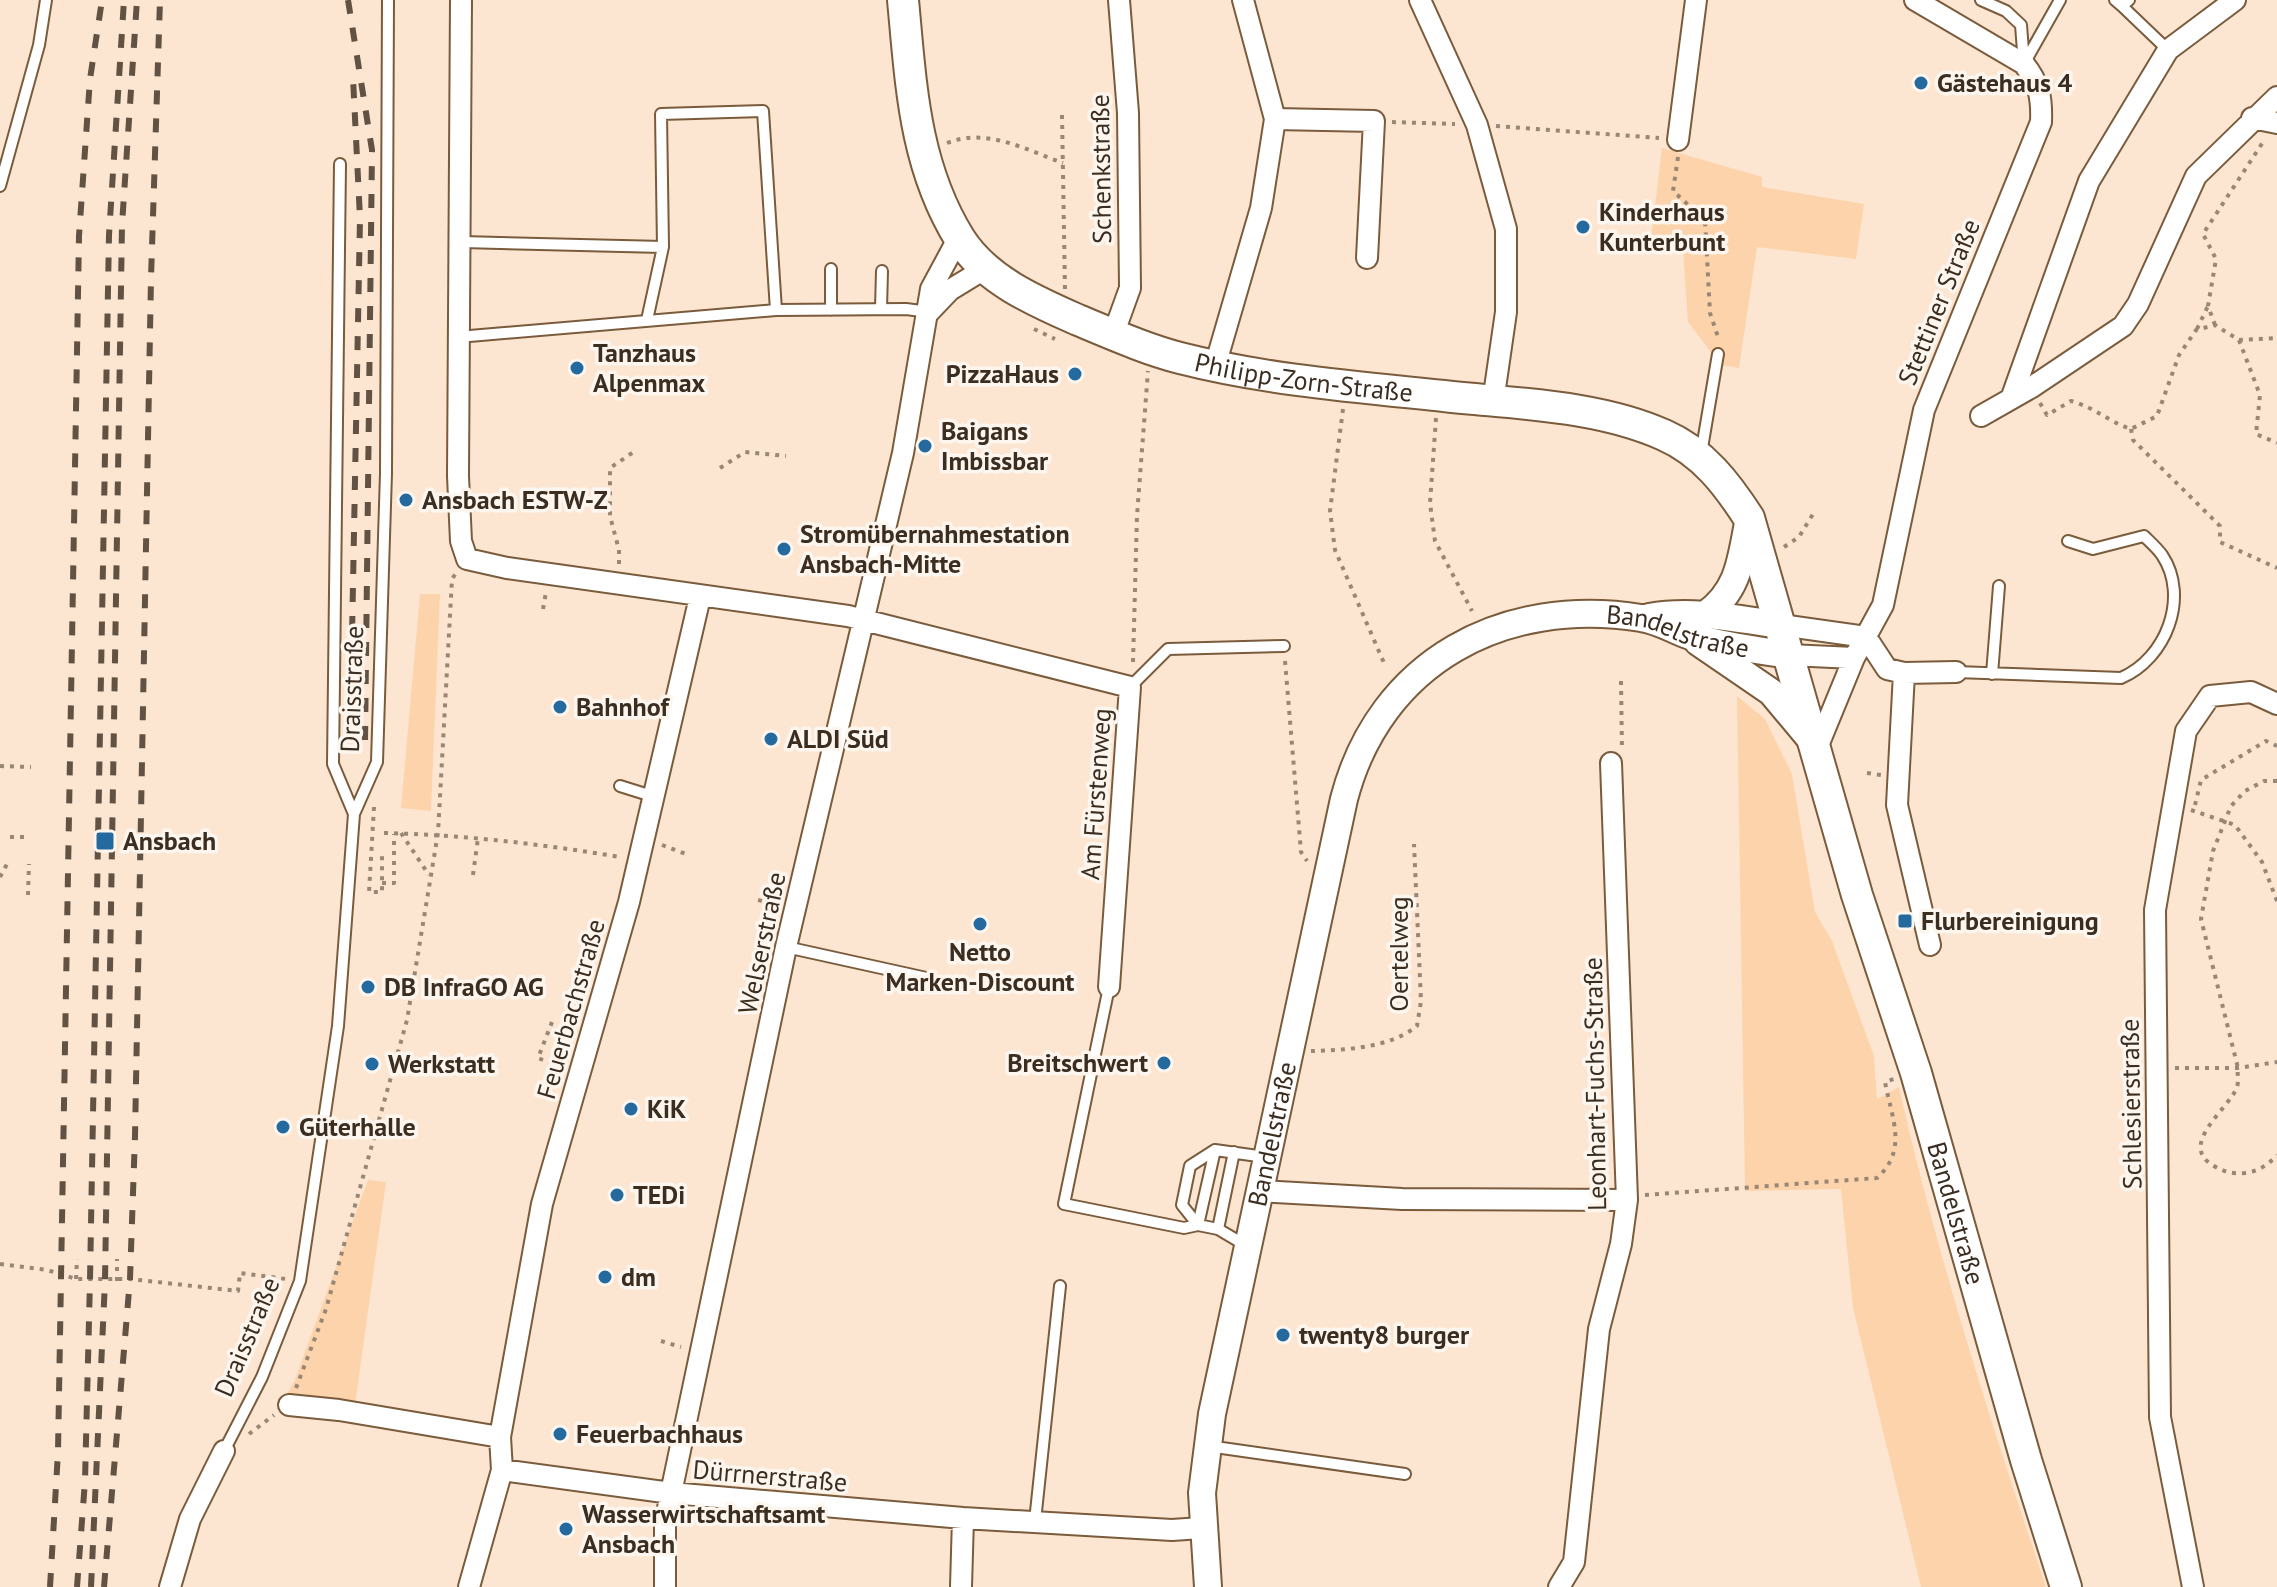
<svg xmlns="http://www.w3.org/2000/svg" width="2277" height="1587" font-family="'PT Sans',sans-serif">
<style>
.green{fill:#fdd3ab}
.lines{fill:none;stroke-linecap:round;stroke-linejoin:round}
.service-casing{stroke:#7a5b3c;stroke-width:14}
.minor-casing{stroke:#7a5b3c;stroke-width:24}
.tertiary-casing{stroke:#7a5b3c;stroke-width:30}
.secondary-casing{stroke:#7a5b3c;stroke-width:34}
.path{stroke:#998776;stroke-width:4;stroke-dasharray:4 6;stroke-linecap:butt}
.service{stroke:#fff;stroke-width:10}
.minor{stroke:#fff;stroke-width:20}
.tertiary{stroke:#fff;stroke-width:26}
.secondary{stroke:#fff;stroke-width:30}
.rail{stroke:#625243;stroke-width:6;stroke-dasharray:14 14;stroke-linecap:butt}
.poi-dot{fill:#256a9e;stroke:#fdf6ef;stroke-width:3}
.labels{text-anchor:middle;stroke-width:7;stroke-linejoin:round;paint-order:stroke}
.poi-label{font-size:26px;font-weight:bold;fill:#3b2d1f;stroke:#fdf6ef;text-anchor:start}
.street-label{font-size:26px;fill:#3b2d1f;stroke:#fdf6ef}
</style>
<rect width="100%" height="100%" fill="#fce6d1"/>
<path class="green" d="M1662,148l100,29v10l102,17 -8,55 -99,-12 -18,121 -18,-3 -33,-43 -5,-71 -32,-12z
M420,594h20l-9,217 -30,-3z
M1737,696l28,23 27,55 23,138 17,29 42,115 3,43 22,-12c38,169 92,336 147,500h-125l-68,-279 -12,-119 -96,2z
M368,1180l18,2 -32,230 -71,-12 11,-18z"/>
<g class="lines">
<g class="service-casing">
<path id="service" d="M1981,0l25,11 15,14 3,39
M2115,0l7,6 7,-6
M2122,6l46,44
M2025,62l35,-62
M340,164l-7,600 21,50
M0,186l39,-141 7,-45
M462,242l201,5
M831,269v41
M881,309l1,-38
M647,320l16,-73 -2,-133 102,-3 13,199
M458,337l318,-27 130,-1 23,3
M1701,454l17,-100
M1956,672l165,6c45,-19 69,-81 41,-123 -5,-7 -12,-13 -18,-19l-51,13 -25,-8
M1992,674l7,-88
M1130,687l38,-38 116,-3
M620,786l35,11
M786,947l145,32
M1109,987l-45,217 120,24 14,-3 17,-75 50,7
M1215,1150l-25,16 -8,39 16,20 20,4 27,16
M1218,1229l16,-77
M1208,1446l197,28
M224,1451l38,-74 38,-96 38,-255 16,-212 23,-52 9,-289 2,-473
M1035,1521l25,-235"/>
</g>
<g class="minor-casing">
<path id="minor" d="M461,0l-3,476 3,65 6,18 40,9 341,48 282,71 -21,300
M1420,0l57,125 29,104v83l-13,90
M2252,118l25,5
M1275,119l99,2 -7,137
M1678,140l18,-140
M929,312l21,-22 36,-22
M1113,335l17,-47 -2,-175 -9,-113
M1215,366l46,-158 14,-89 -32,-119
M2011,399l78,-218 79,-131 67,-50
M1981,416l51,-29 91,-61 15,-22 58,-128 81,-79
M1781,625l85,12
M1866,637l21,32 17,4 52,-1
M1789,655l65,3 29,-53 41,-195 117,-288c1,-25 -2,-39 -17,-58l-109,-64
M1904,673l-7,132 33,140
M1817,748l37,-90
M1259,1191l143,8 225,1
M289,1405l50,5 161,27
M502,1470l169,23 292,25 209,12 29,-2
M170,1587l20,-68 34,-68
M469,1587l33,-117 -2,-33 42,-233 87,-302 71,-305
M665,1587v-64l6,-30 115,-546 117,-494 28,-164 28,-52
M961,1587l2,-69
M1559,1587l15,-25 25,-233 22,-85 6,-44 -16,-437
M2193,1587l-33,-170 -5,-507 31,-179 24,-35 41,-4 26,12"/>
</g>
<g class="tertiary-casing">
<g id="tertiary">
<path d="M1706,614c34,-24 35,-57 43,-96"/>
<path d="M1649,617c45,-8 88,2 132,8"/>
<path d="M1698,642l73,50 41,49"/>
<path id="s1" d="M1208,1587l-6,-94 10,-79 132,-615c36,-138 160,-203 297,-181 18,2 35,14 52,19 31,9 64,13 96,18"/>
</g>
</g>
<g class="secondary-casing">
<g id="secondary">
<path id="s2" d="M903,0c8,84 11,165 57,239 26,41 75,62 118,81 34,14 67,29 102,38 86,22 176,29 264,38 72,8 153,9 220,39 39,17 63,49 85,83l108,377 59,178 110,387 40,127"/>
</g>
</g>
<path class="path" d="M1062,115l3,175
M1392,122l63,2
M1496,126l163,12
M947,143c40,-16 79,7 116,20
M1678,157l-5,34 32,29 5,93 9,27
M2215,325l-7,-19 8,-47 -13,-25 62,-95
M1034,329l21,10
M2197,329l11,-23
M2239,340l21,55 -4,39 21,9
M2040,403l7,12 24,-14c23,6 38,21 60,28l26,-13 22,-61 17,-25 19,-5 24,15 38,-2
M1343,409l-13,102 5,39 49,113
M1436,418l-6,85 5,38 37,70
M2131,429l2,11 87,86v16l57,26
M720,468l25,-16 41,4
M1784,547l15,-10 14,-23
M619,564v-14l-9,-34v-48l25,-17
M543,609l3,-17
M1285,661l16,191 6,9
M1133,662l4,-146 11,-145
M1621,681l1,69
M0,766l31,1
M1867,773l14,2
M2277,781h-13l-19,10 -14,15 -18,45 -12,68 37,149c-1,5 1,13 -1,19 -7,21 -61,58 -23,79 10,6 19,8 31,7 14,-2 23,-8 32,-18
M2195,805l6,-25 65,-39 11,5
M374,807l-5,85h13v-39
M2191,810l44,15 27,37 15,39
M384,833c80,2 157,11 236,24
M401,833l28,42
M10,837h20
M662,845l24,9
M473,875l5,-37
M0,877l7,-13
M382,883h12v-49
M28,895l1,-31
M758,900l21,5
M552,1022l-14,36 25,10
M1311,1051c34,-1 79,-3 106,-25l4,-25 -7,-157
M2175,1068h63l39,-6
M1645,1195l232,-17c31,-28 15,-59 8,-96l9,-3
M0,1264l47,6 29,9h54l108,12 2,-18 46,6
M76,1279l1,-20
M117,1281v-22
M661,1341l20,6
M296,1388l30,-79 81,-289 31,-187 14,-254 4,-6
M249,1434l25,-19"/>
<use href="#service" class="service"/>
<use href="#minor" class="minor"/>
<use href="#tertiary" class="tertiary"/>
<use href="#secondary" class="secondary"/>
<path class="rail" d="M348,0l24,150 -7,593
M350,742l10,-524 -7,-140
M50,1587l8,-135 21,-1216 11,-157 12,-79
M77,1587l8,-106 5,-201 19,-1045 15,-235
M91,1587l14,-306 17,-1056 15,-225
M104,1587l26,-308 5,-143 16,-858 9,-278"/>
</g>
<g class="poi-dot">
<circle cx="1921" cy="83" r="8"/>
<circle cx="1583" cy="227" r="8"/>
<circle cx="577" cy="368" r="8"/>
<circle cx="1075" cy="374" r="8"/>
<circle cx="925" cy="446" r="8"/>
<circle cx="406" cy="500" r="8"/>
<circle cx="784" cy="549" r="8"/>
<circle cx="560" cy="707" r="8"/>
<circle cx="771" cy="739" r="8"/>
<rect x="95" y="831" width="20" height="20" rx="4"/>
<rect x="1897" y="913" width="16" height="16" rx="4"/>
<circle cx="980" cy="924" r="8"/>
<circle cx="368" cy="987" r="8"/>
<circle cx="1164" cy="1063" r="8"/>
<circle cx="372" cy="1064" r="8"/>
<circle cx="631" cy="1109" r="8"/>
<circle cx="283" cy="1127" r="8"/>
<circle cx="617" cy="1195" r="8"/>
<circle cx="605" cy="1277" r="8"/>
<circle cx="1283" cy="1335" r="8"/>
<circle cx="560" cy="1434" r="8"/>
<circle cx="566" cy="1529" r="8"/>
</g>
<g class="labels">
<g class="poi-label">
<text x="1937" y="92">Gästehaus 4</text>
<text x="1599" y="221">Kinderhaus<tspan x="1599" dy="30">Kunterbunt</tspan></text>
<text x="593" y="362">Tanzhaus<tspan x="593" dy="30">Alpenmax</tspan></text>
<text x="1059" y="383" text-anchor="end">PizzaHaus</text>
<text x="941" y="440">Baigans<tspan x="941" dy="30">Imbissbar</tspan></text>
<text x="422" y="509">Ansbach ESTW-Z</text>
<text x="800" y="543">Stromübernahmestation<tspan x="800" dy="30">Ansbach-Mitte</tspan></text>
<text x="576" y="716">Bahnhof</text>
<text x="787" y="748">ALDI Süd</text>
<text x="123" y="850">Ansbach</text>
<text x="1921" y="930">Flurbereinigung</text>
<text x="980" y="961" text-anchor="middle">Netto<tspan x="980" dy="30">Marken-Discount</tspan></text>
<text x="384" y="996">DB InfraGO AG</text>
<text x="1148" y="1072" text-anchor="end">Breitschwert</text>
<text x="388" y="1073">Werkstatt</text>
<text x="647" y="1118">KiK</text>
<text x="299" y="1136">Güterhalle</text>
<text x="633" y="1204">TEDi</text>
<text x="621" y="1286">dm</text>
<text x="1299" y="1344">twenty8 burger</text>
<text x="576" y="1443">Feuerbachhaus</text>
<text x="582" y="1523">Wasserwirtschaftsamt<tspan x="582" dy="30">Ansbach</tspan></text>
</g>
<g class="street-label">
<text transform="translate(1101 169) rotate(-91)" y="9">Schenkstraße</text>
<text transform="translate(1939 302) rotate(-68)" y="9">Stettiner Straße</text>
<text dy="9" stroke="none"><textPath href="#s2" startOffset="628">Philipp-Zorn-Straße</textPath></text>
<text dy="9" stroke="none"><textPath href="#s1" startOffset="1226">Bandelstraße</textPath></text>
<text transform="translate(352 689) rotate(-88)" y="9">Draisstraße</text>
<text transform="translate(1096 794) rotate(-86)" y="9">Am Fürstenweg</text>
<text transform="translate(762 943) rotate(-78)" y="9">Welserstraße</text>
<text transform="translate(1399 954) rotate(-90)" y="9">Oertelweg</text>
<text transform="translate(571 1009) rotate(-74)" y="9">Feuerbachstraße</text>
<text transform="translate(1595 1084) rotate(-91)" y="9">Leonhart-Fuchs-Straße</text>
<text transform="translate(2131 1104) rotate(-91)" y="9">Schlesierstraße</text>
<text dy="9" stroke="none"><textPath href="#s1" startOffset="460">Bandelstraße</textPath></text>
<text dy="9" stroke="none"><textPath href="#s2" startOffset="1840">Bandelstraße</textPath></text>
<text transform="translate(247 1337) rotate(-67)" y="9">Draisstraße</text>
<text transform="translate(770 1476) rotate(5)" y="9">Dürrnerstraße</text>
</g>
</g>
</svg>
